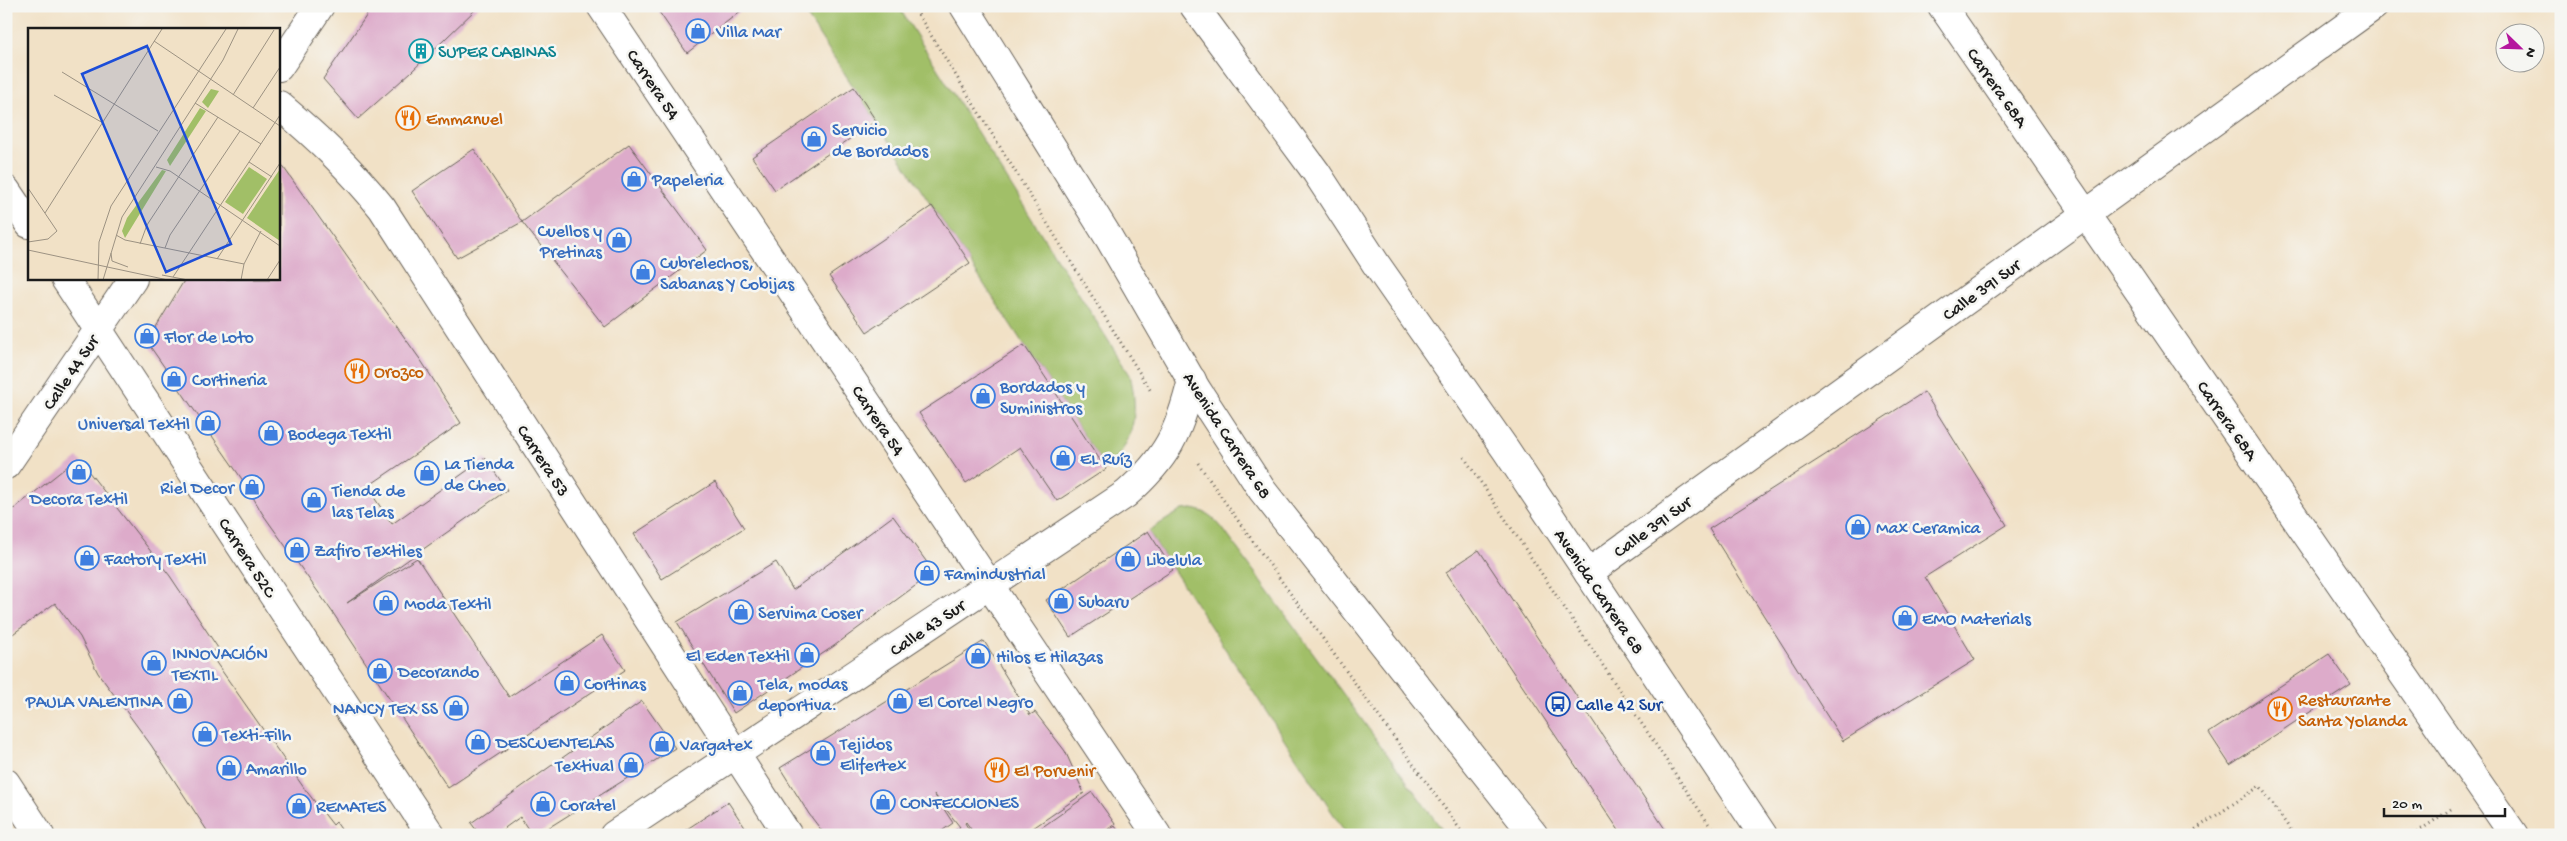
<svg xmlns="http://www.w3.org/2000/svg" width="2567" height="841" font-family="'Gochi Hand',sans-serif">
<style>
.green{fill:#a1bf67;stroke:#5e6e42}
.building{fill:#ddabca}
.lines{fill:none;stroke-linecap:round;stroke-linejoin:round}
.minor-casing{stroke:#676158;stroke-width:30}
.major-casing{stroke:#676158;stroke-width:30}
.path{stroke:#676158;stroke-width:3;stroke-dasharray:1 4;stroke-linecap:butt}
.minor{stroke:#fff;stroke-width:28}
.major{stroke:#fff;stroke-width:28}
.labels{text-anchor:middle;stroke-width:5;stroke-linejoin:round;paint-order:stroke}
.shop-label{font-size:18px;fill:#366cbe;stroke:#f6f6f2;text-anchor:start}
.culture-label{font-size:18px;fill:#0d838f;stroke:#f6f6f2;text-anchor:start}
.street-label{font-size:18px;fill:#1c1c1c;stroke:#f6f6f2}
.food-label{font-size:18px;fill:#c56008;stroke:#f6f6f2;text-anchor:start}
.transit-label{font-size:18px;fill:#164399;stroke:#f6f6f2;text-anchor:start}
.inset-road{fill:none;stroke:#9c9282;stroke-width:1}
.view{fill:#1d4ed8;fill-opacity:0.15;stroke:#1d4ed8;stroke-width:2.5}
.inset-edge{fill:none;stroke:#1c1c1c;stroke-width:2.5}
</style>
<rect width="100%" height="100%" fill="#f6f6f2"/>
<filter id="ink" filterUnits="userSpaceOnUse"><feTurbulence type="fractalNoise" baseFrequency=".02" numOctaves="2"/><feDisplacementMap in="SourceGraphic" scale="10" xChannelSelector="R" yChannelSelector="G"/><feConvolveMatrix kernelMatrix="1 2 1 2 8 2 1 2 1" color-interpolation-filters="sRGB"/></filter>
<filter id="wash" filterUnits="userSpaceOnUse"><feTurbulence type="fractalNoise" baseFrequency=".0096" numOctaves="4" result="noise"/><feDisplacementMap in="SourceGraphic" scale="20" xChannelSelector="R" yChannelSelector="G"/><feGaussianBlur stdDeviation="1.12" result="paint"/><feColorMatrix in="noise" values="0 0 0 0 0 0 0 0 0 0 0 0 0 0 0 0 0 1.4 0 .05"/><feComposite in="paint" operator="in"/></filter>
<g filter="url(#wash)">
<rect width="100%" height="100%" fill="#f1e1c6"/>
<path class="green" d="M800,6h98l232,369c9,36 5,68 -24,94z
M1192,509c15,2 22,9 31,20l223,306h-99l-199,-304 34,-21z"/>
<g id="blocks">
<path class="building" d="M373,6h106l-68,66 -53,47 -35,-40z
M655,6h92l-60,47z
M854,87l22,34 -101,69 -23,-33z
M629,144l78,106 -102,77 -83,-105 -65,36 -45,-67 62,-42 48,73z
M279,161l143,201 39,61 -94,64 25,37 93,-66 22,32 -160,113 70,-45 92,139 93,-62 23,35 -177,118 -115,-175 -71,-100 -16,-28 -99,-143 38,-63h94z
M932,206l38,57 -103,69 -38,-56z
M1024,345l82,124 -49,32 -37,-54 -54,36 -47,-70z
M1924,392l83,133 -82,52 50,83 -132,81 -134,-212z
M78,458l92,118 48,72 -8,6 94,134 29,37 3,-3 9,13h-135l-59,-90 -53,-72 -18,-36 -25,-34 -49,36v-124z
M715,482l29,46 -82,51 -28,-45z
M893,516l41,56 -100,74 -100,67 -57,-91 99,-60 17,28z
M1148,531l25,39 -103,67 -24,-37z
M1479,550l190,285h-47l-176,-263z
M984,641l46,74 5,-3 30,39 19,42 -61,42h-48l-9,-13 -1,1 7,12h-24l12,-8 -26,-33 19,29 -17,12h-111l-16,-21 -29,-46z
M2329,654l22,31 -121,80 -21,-32z
M642,701l33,47 -138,87h-5l-12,-18 -25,18h-15l-9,-12z
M1092,792l23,32 -15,11h-69z
M728,802l22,33h-72z
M1115,826l6,9h-18z"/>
</g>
</g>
<g filter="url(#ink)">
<use href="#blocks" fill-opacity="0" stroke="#676158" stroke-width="1"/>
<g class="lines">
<g class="minor-casing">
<path id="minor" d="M601,6l556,829
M1942,6l572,829
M279,67l41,-61
M279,105c39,33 70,62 103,103l406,627
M6,190l23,34
M65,279l366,556
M6,465l127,-186
M1588,573l786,-567
M6,783l34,52
M614,835l512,-341c41,-36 53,-61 66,-114"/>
</g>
<g class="major-casing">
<path id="major" d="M964,6l145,232 88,152 65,100 272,345
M1194,6l122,166 60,92 130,186 257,385"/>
</g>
<path class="path" d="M913,6l239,387
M1464,457l252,378
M1198,463l31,45 235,327
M2187,835l73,-49 34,49
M2413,835l41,-28"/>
<use href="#minor" class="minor"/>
<use href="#major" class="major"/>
</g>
</g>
<defs>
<g id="shop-ring" transform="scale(1.25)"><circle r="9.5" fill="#f6f6f2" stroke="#3f7fe0" stroke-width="1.5"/><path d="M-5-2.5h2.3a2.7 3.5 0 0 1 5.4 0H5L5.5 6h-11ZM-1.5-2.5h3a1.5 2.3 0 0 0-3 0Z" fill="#3f7fe0"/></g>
<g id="building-ring" transform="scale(1.25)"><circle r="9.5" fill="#f6f6f2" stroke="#0f9aa8" stroke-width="1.5"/><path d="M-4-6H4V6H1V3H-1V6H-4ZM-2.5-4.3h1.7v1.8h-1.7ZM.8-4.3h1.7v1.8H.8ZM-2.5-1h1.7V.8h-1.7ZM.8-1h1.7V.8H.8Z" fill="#0f9aa8"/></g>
<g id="restaurant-ring" transform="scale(1.25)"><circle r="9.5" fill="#f6f6f2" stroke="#e8710a" stroke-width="1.5"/><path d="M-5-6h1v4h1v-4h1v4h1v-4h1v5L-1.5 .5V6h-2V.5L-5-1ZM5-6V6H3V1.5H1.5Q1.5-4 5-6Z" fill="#e8710a"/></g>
<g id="bus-ring" transform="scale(1.25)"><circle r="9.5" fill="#f6f6f2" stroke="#1a4fb4" stroke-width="1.5"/><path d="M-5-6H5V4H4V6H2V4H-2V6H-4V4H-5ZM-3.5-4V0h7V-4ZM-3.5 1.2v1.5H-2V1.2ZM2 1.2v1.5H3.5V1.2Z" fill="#1a4fb4"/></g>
</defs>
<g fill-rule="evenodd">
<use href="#shop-ring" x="698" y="31"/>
<use href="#building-ring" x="421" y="51"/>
<use href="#restaurant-ring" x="408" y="118"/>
<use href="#shop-ring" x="814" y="139"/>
<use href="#shop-ring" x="634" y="179"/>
<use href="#shop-ring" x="619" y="240"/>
<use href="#shop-ring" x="643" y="272"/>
<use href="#shop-ring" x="147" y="336"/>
<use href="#restaurant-ring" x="357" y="371"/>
<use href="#shop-ring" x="174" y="379"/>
<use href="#shop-ring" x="983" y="396"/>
<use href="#shop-ring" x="208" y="423"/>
<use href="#shop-ring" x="271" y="433"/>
<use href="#shop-ring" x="1063" y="458"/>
<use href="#shop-ring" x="79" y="472"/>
<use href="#shop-ring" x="427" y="473"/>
<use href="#shop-ring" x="252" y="487"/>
<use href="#shop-ring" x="314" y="500"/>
<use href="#shop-ring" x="1858" y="527"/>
<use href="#shop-ring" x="297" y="550"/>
<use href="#shop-ring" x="87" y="558"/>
<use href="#shop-ring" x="1128" y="559"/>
<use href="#shop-ring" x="927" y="573"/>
<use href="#shop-ring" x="1061" y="601"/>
<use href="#shop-ring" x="386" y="603"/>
<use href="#shop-ring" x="741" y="612"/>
<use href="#shop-ring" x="1905" y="618"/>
<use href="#shop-ring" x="807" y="655"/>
<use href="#shop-ring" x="978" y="656"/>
<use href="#shop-ring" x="154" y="663"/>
<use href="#shop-ring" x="380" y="671"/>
<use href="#shop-ring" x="567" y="683"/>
<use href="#shop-ring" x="740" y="693"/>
<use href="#shop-ring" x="180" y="701"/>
<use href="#shop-ring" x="900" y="701"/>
<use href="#bus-ring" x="1558" y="704"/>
<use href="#shop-ring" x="456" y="708"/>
<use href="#restaurant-ring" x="2280" y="709"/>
<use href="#shop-ring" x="205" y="734"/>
<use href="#shop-ring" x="478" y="742"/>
<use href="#shop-ring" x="662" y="744"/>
<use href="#shop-ring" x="823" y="753"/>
<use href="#shop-ring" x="631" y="765"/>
<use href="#shop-ring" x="229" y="768"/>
<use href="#restaurant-ring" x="997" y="770"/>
<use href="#shop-ring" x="883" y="802"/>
<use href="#shop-ring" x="543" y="804"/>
<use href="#shop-ring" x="299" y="806"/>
</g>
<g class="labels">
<g class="shop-label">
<text x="716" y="37">Villa Mar</text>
<text x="832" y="135">Servicio<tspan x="832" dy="21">de Bordados</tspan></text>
<text x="652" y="185">Papeleria</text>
<text x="602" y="236" text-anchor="end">Cuellos y<tspan x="602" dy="21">Pretinas</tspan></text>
<text x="660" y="268">Cubrelechos,<tspan x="660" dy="21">Sabanas Y Cobijas</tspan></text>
<text x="164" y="342">Flor de Loto</text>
<text x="192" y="385">Cortineria</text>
<text x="1000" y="392">Bordados y<tspan x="1000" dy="21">Suministros</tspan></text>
<text x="190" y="429" text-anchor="end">Universal Textil</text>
<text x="288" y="439">Bodega Textil</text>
<text x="1080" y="464">EL Ruíz</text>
<text x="444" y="469">La Tienda<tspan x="444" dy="21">de Cheo</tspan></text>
<text x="234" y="493" text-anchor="end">Riel Decor</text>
<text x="332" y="496">Tienda de<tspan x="332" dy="21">las Telas</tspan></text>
<text x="79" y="504" text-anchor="middle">Decora Textil</text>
<text x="1876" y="533">Max Ceramica</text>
<text x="314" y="556">Zafiro Textiles</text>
<text x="104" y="564">Factory Textil</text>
<text x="1146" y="565">Libelula</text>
<text x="944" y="579">Famindustrial</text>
<text x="1078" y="607">Subaru</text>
<text x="404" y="609">Moda Textil</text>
<text x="758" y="618">Servima Coser</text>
<text x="1922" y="624">EMO Materials</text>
<text x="172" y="659">INNOVACIÓN<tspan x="172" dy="21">TEXTIL</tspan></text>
<text x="790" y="661" text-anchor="end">El Eden Textil</text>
<text x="996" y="662">Hilos E Hilazas</text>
<text x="398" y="677">Decorando</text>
<text x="584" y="689">Cortinas</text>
<text x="758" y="689">Tela, modas<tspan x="758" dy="21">deportiva.</tspan></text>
<text x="162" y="707" text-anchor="end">PAULA VALENTINA</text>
<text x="918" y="707">El Corcel Negro</text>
<text x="438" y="714" text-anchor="end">NANCY TEX SS</text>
<text x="222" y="740">Texti-Filh</text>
<text x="496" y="748">DESCUENTELAS</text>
<text x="840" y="749">Tejidos<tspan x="840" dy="21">Elifertex</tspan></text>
<text x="680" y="750">Vargatex</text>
<text x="614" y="771" text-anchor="end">Textival</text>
<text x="246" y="774">Amarillo</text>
<text x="900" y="808">CONFECCIONES</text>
<text x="560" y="810">Coratel</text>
<text x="316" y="812">REMATES</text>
</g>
<g class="culture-label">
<text x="438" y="57">SUPER CABINAS</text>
</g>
<g class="street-label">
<text transform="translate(654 84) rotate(56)" y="6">Carrera 54</text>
<text transform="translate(1998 87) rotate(55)" y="6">Carrera 68A</text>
<text transform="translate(1981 289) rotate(-36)" y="6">Calle 39I Sur</text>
<text transform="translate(70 372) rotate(-56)" y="6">Calle 44 Sur</text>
<text transform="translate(879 420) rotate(56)" y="6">Carrera 54</text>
<text transform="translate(2228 420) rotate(55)" y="6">Carrera 68A</text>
<text transform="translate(1228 435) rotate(57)" y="6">Avenida Carrera 68</text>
<text transform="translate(544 460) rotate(57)" y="6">Carrera 53</text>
<text transform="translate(1652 526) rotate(-36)" y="6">Calle 39I Sur</text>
<text transform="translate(248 557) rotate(57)" y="6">Carrera 52C</text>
<text transform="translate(1600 591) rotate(56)" y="6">Avenida Carrera 68</text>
<text transform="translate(927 627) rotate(-34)" y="6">Calle 43 Sur</text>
</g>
<g class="food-label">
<text x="426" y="124">Emmanuel</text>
<text x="374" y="377">Orozco</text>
<text x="2298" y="705">Restaurante<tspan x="2298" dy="21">Santa Yolanda</tspan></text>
<text x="1014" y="776">El Porvenir</text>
</g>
<g class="transit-label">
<text x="1576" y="710">Calle 42 Sur</text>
</g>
</g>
<g transform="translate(28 28)">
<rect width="252" height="252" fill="#f1e1c6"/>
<path d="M183,61l8,2 -11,17 -6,-6zM172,80l6,3 -36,55 -3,-6zM221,139l18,12 -24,35 -18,-12zM252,141v72l-33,-23zM134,142l4,1 -41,67 -3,-7 5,-13z" fill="#a1bf67"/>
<path class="inset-road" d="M126,13l126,85M34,44l96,59M26,67l49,28M205,67l41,-65M167,75l66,41M225,80l27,-41M221,134l23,15M128,139l14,4 110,75M0,160l29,43 -9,8 -20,3M17,185l117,-184M88,207l9,5 119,24M112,216l7,-19 71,-108M137,220l5,-13 70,-104M0,222l140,30M83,225l1,8 16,6M189,231l63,-96M134,247l26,5M145,249l107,-162M70,252l1,-38 12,-36 115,-177M75,252l19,-63 101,-157 15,-31M213,252l3,-16 17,-33M239,252l13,-20"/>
<path class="view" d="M119,18l84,198 -65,28 -84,-198z"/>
<rect width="252" height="252" class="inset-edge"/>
</g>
<rect width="2567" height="841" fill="none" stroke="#f6f6f2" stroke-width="25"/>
<g transform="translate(2520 48) rotate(113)"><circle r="24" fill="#f6f6f2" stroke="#9f9f9c"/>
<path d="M0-4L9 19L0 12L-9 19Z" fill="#b5179e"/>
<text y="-8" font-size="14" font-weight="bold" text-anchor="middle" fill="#1c1c1c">N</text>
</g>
<path d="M2384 808v8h121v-8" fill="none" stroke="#1c1c1c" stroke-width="2.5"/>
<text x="2392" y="808" font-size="15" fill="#1c1c1c" stroke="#f6f6f2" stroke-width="4" paint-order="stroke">20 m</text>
</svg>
